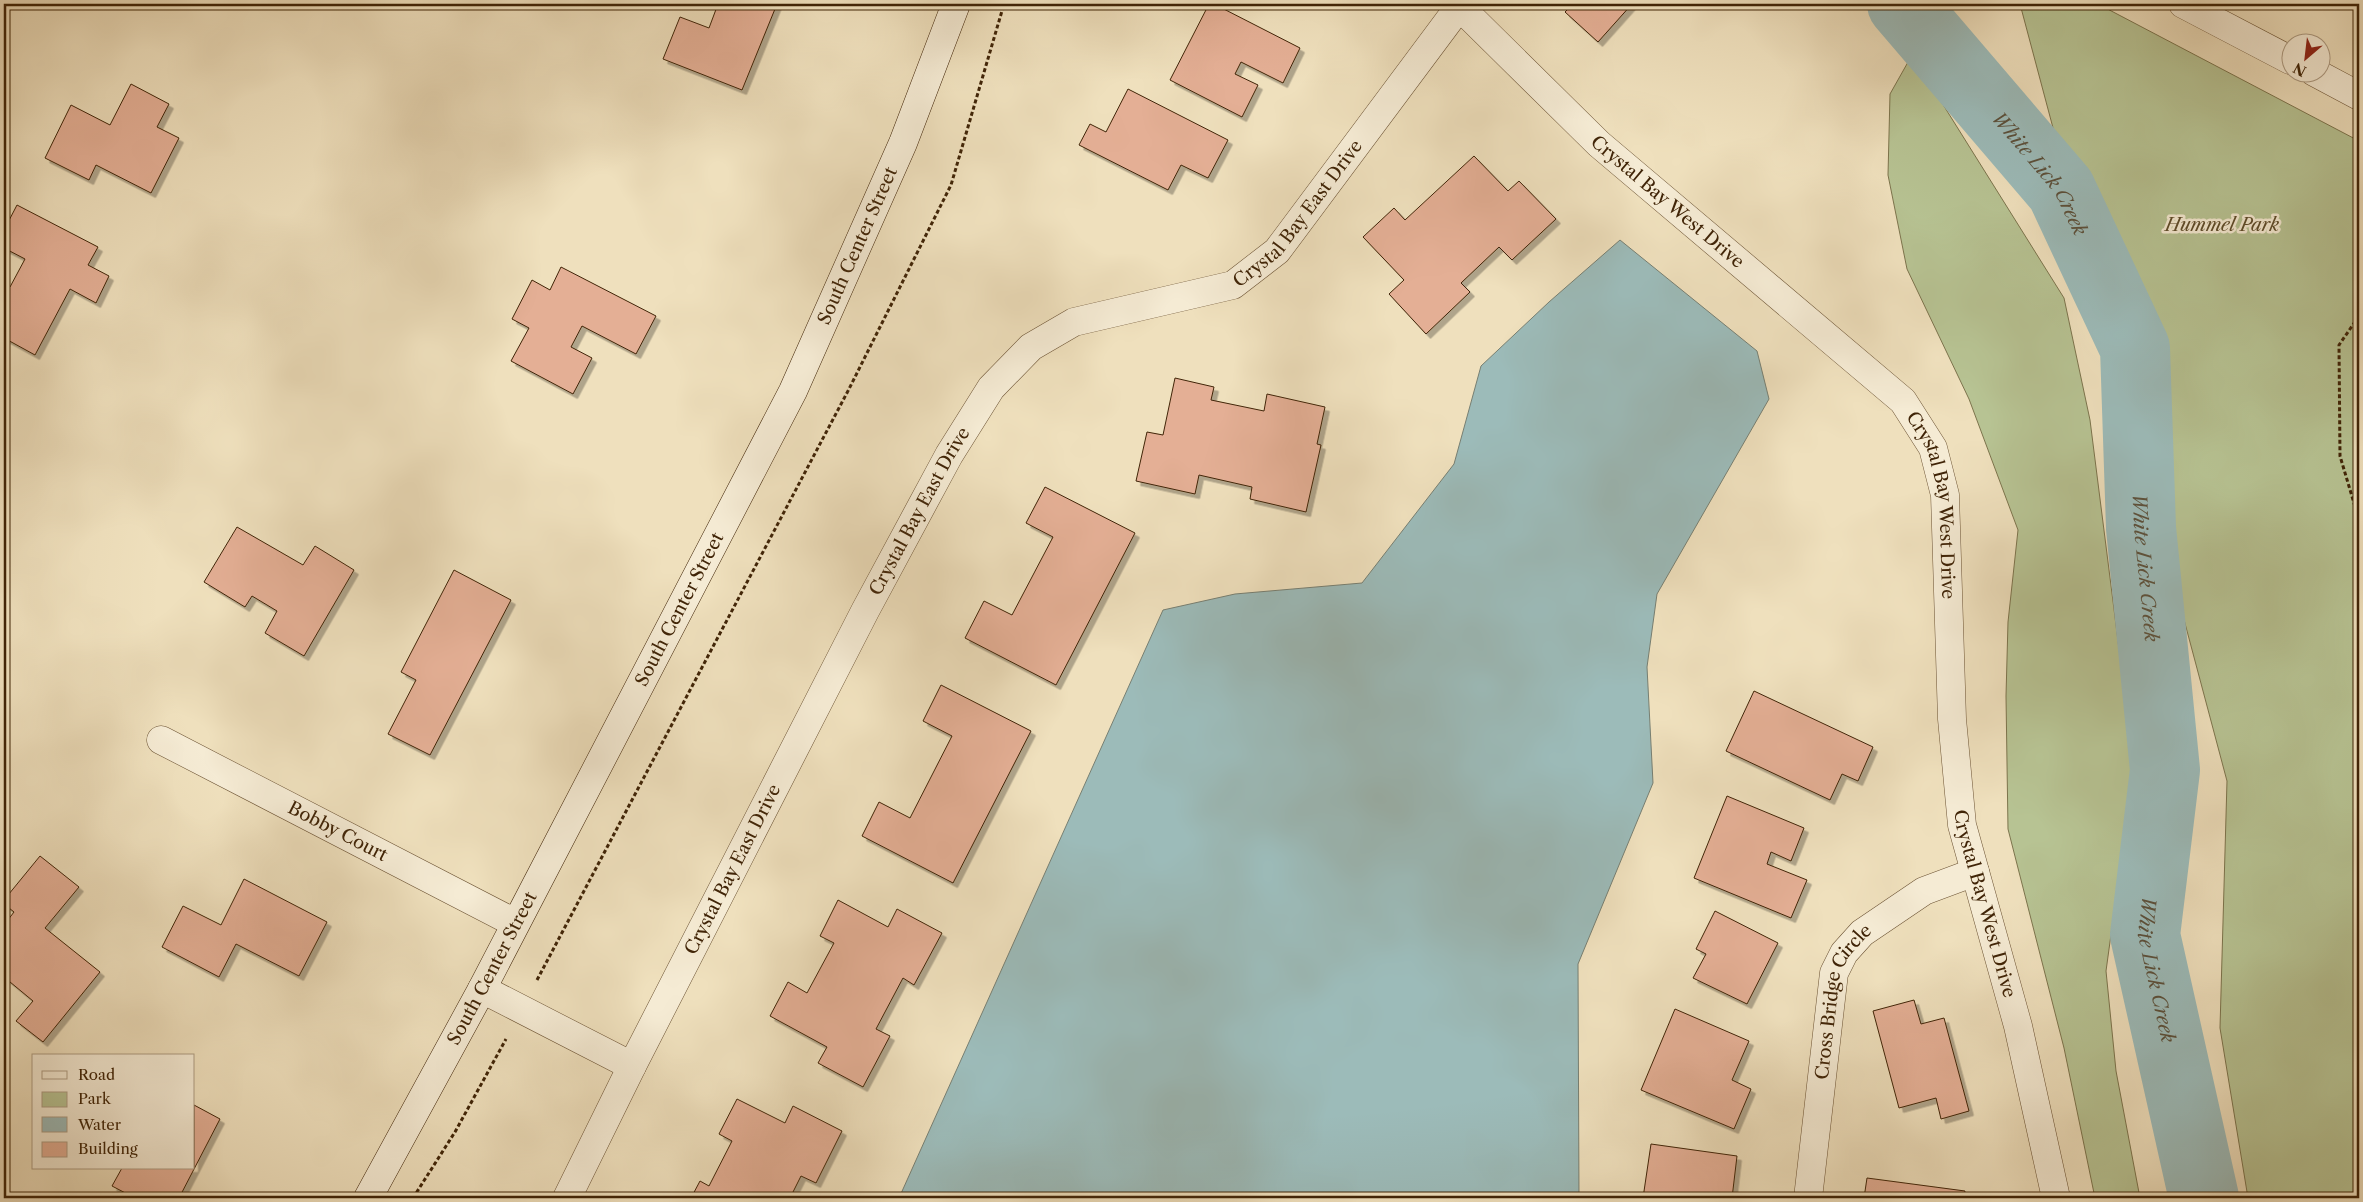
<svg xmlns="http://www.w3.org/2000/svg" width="2363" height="1202" font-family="'Libre Caslon Text',serif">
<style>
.green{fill:#b7c393;stroke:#7c744d}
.water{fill:#9cbbb9;stroke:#777f72}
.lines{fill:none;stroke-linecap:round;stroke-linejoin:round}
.river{stroke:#9cbbb9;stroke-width:70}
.building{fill:#e4af95;stroke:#402407;filter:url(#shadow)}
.minor-casing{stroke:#6c5334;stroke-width:29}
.tertiary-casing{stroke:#6c5334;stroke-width:29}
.secondary-casing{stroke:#402407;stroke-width:29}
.path{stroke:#402407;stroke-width:3;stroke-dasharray:4 2.5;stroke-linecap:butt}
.minor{stroke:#f5ebd4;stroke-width:28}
.tertiary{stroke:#f5ebd4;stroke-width:28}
.secondary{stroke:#f5ebd4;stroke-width:28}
.labels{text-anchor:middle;stroke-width:5;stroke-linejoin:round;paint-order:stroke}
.street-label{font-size:18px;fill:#402407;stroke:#f5ebd4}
.park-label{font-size:18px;font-style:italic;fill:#5e4c2a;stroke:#f5ebd4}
.water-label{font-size:19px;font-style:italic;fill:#5c513c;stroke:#f5ebd4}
</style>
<defs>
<filter id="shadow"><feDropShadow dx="4.5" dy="4.5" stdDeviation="0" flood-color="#0004"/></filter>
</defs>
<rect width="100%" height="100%" fill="#efe0bd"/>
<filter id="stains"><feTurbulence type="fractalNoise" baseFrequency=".004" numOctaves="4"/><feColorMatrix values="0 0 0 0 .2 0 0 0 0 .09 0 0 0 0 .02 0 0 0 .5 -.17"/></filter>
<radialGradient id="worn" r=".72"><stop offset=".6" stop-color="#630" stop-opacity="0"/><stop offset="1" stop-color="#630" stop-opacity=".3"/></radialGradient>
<path class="green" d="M2020,4h78l261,137v1057h-111l-28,-170 7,-247z
M1912,55l152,243 26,122 44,347 -28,204 10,100 24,127h-45l-31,-150 -56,-219 -2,-133 2,-74 10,-92 -49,-131 -62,-130 -19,-94 2,-81z"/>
<path class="water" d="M1620,240l137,111 12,48 -112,195 -10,73 6,116 -75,181 1,234h-680l264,-588 72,-16 127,-11 92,-119 27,-98 68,-64z"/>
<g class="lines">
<path class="river" id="s1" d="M1902,4l159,186 74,158 6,180 24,242 -20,165 59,263"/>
</g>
<path class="building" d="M718,4h59l-35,86 -79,-31 17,-42 29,11z
M1209,4h5l86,44 -17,35 -42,-21 -6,12 23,11 -16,32 -72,-37z
M1573,4h59l-34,38 -33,-30z
M131,84l38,20 -12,23 22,11 -28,55 -55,-28 -7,15 -44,-22 26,-53 39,20z
M1128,89l100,51 -20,38 -27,-13 -13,25 -89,-45 11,-21 16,8z
M1474,156l34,35 11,-10 37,38 -44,41 -13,-13 -38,36 9,9 -44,42 -37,-40 15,-14 -41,-43 31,-29 11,12z
M17,205l81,42 -10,18 21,11 -13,27 -26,-14 -35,66 -31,-17v-54l6,3 15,-28 -21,-11v-18z
M561,267l95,49 -20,38 -54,-28 -11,21 21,11 -19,36 -62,-33 18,-33 -17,-9 20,-39 18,10z
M1175,378l39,9 -3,13 53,11 3,-17 58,13 -8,37 4,1 -15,67 -56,-13 2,-12 -53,-12 -4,19 -59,-13 11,-49 16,3z
M1045,487l90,46 -79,152 -91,-47 19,-37 28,14 41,-78 -27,-14z
M237,527l66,38 12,-19 39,24 -50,86 -39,-23 12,-22 -25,-15 -7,11 -41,-25z
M454,570l57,30 -81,155 -42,-21 28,-54 -15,-8z
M941,685l90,46 -78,152 -91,-47 17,-34 31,16 42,-82 -29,-15z
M1754,691l119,56 -15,34 -16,-7 -12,26 -104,-49z
M1727,796l77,32 -13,33 -20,-9 -4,12 40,16 -16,38 -97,-40z
M40,856l39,31 -34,41 55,44 -57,70 -27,-21 17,-20 -29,-24v-52l10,-13 -10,-8v-4z
M244,879l83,43 -28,54 -63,-32 -17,33 -57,-30 21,-41 38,19z
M838,900l50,27 9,-18 45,24 -28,52 -11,-7 -27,51 14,7 -27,51 -45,-24 9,-16 -57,-31 18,-34 19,11 27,-50 -14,-7z
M1715,911l63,32 -31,61 -54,-26 13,-24 -10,-5z
M1914,1000l7,24 23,-6 25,93 -28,8 -5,-21 -37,10 -26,-97z
M1675,1009l74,32 -17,39 19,9 -17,40 -93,-39z
M737,1099l48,24 8,-17 49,25 -26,52 -15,-7 -11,22h-99l9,-17 9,5 23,-45 -13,-7z
M194,1105l26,14 -41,79h-44l-23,-12 10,-18h72z
M1651,1144l86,12 -5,42h-89z
M1867,1178l98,13 -1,7h-100z"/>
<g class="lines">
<g class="minor-casing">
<g id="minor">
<path id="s2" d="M1457,4l142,140 304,257 30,47 12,47 7,224 10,106 56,201 38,172"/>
<path id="s3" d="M161,740l354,183"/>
<path d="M482,989l150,77"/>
<path id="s4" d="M567,1198l65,-132 233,-455 84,-156 42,-67 40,-41 43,-25 159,-37 44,-34 182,-244"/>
<path id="s5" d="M1808,1198l26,-225 10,-20 18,-20 62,-42 51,-19"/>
</g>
</g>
<g class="tertiary-casing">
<path id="tertiary" d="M2183,4l107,56
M2314,72l45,24"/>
</g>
<g class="secondary-casing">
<g id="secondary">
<path id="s6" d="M368,1198l114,-209 311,-598 110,-248 53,-139"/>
</g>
</g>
<path class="path" d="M2359,316l-20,29 1,111 19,64
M537,980l312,-591 102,-204 53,-181
M413,1198l42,-66 51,-93"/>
<use href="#minor" class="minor"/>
<use href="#tertiary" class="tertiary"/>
<use href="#secondary" class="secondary"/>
</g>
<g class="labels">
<g class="street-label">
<text dy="6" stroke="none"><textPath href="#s2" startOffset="289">Crystal Bay West Drive</textPath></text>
<text dy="6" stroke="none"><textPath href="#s4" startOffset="1282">Crystal Bay East Drive</textPath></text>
<text dy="6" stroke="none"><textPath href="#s6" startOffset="1071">South Center Street</textPath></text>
<text dy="6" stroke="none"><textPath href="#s2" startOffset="709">Crystal Bay West Drive</textPath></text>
<text dy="6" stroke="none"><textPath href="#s4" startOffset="772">Crystal Bay East Drive</textPath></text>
<text dy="6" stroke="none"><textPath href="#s6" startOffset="666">South Center Street</textPath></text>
<text dy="6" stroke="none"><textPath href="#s3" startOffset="199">Bobby Court</textPath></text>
<text dy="6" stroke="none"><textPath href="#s4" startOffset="368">Crystal Bay East Drive</textPath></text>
<text dy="6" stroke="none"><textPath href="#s2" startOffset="1114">Crystal Bay West Drive</textPath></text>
<text dy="6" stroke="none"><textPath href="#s6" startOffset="261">South Center Street</textPath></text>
<text dy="6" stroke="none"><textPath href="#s5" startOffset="202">Cross Bridge Circle</textPath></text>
</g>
<g class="park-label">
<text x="2222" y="231">Hummel Park</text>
</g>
<g class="water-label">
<text dy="7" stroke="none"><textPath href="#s1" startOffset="219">White Lick Creek</textPath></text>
<text dy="7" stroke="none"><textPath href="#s1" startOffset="639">White Lick Creek</textPath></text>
<text dy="7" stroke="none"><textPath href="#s1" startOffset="1044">White Lick Creek</textPath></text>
</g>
</g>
<rect width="2363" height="1202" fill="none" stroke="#efe0bd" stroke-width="20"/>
<rect x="5" y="5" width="2353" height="1192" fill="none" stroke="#402407" stroke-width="2.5"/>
<rect x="10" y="10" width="2343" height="1182" fill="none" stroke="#402407"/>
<rect x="32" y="1054" width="162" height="115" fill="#f5ebd4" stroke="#ad9b82"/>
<rect x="42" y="1071" width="25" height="8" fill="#f5ebd4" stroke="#ad9b82"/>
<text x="78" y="1080" font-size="15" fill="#402407">Road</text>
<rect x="42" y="1092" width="25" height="15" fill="#b7c393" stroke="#ad9b82"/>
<text x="78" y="1104" font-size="15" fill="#402407">Park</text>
<rect x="42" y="1117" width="25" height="15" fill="#9cbbb9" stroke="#ad9b82"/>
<text x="78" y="1130" font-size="15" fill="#402407">Water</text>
<rect x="42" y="1142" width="25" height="15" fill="#e4af95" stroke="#ad9b82"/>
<text x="78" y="1154" font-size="15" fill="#402407">Building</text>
<g transform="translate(2306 58) rotate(208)"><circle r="24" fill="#f5ebd4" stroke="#ad9b82"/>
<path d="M0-4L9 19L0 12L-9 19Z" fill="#8f2418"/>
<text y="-8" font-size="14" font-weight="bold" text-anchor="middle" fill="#402407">N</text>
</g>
<rect width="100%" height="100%" filter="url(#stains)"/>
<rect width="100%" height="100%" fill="url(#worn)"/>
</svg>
